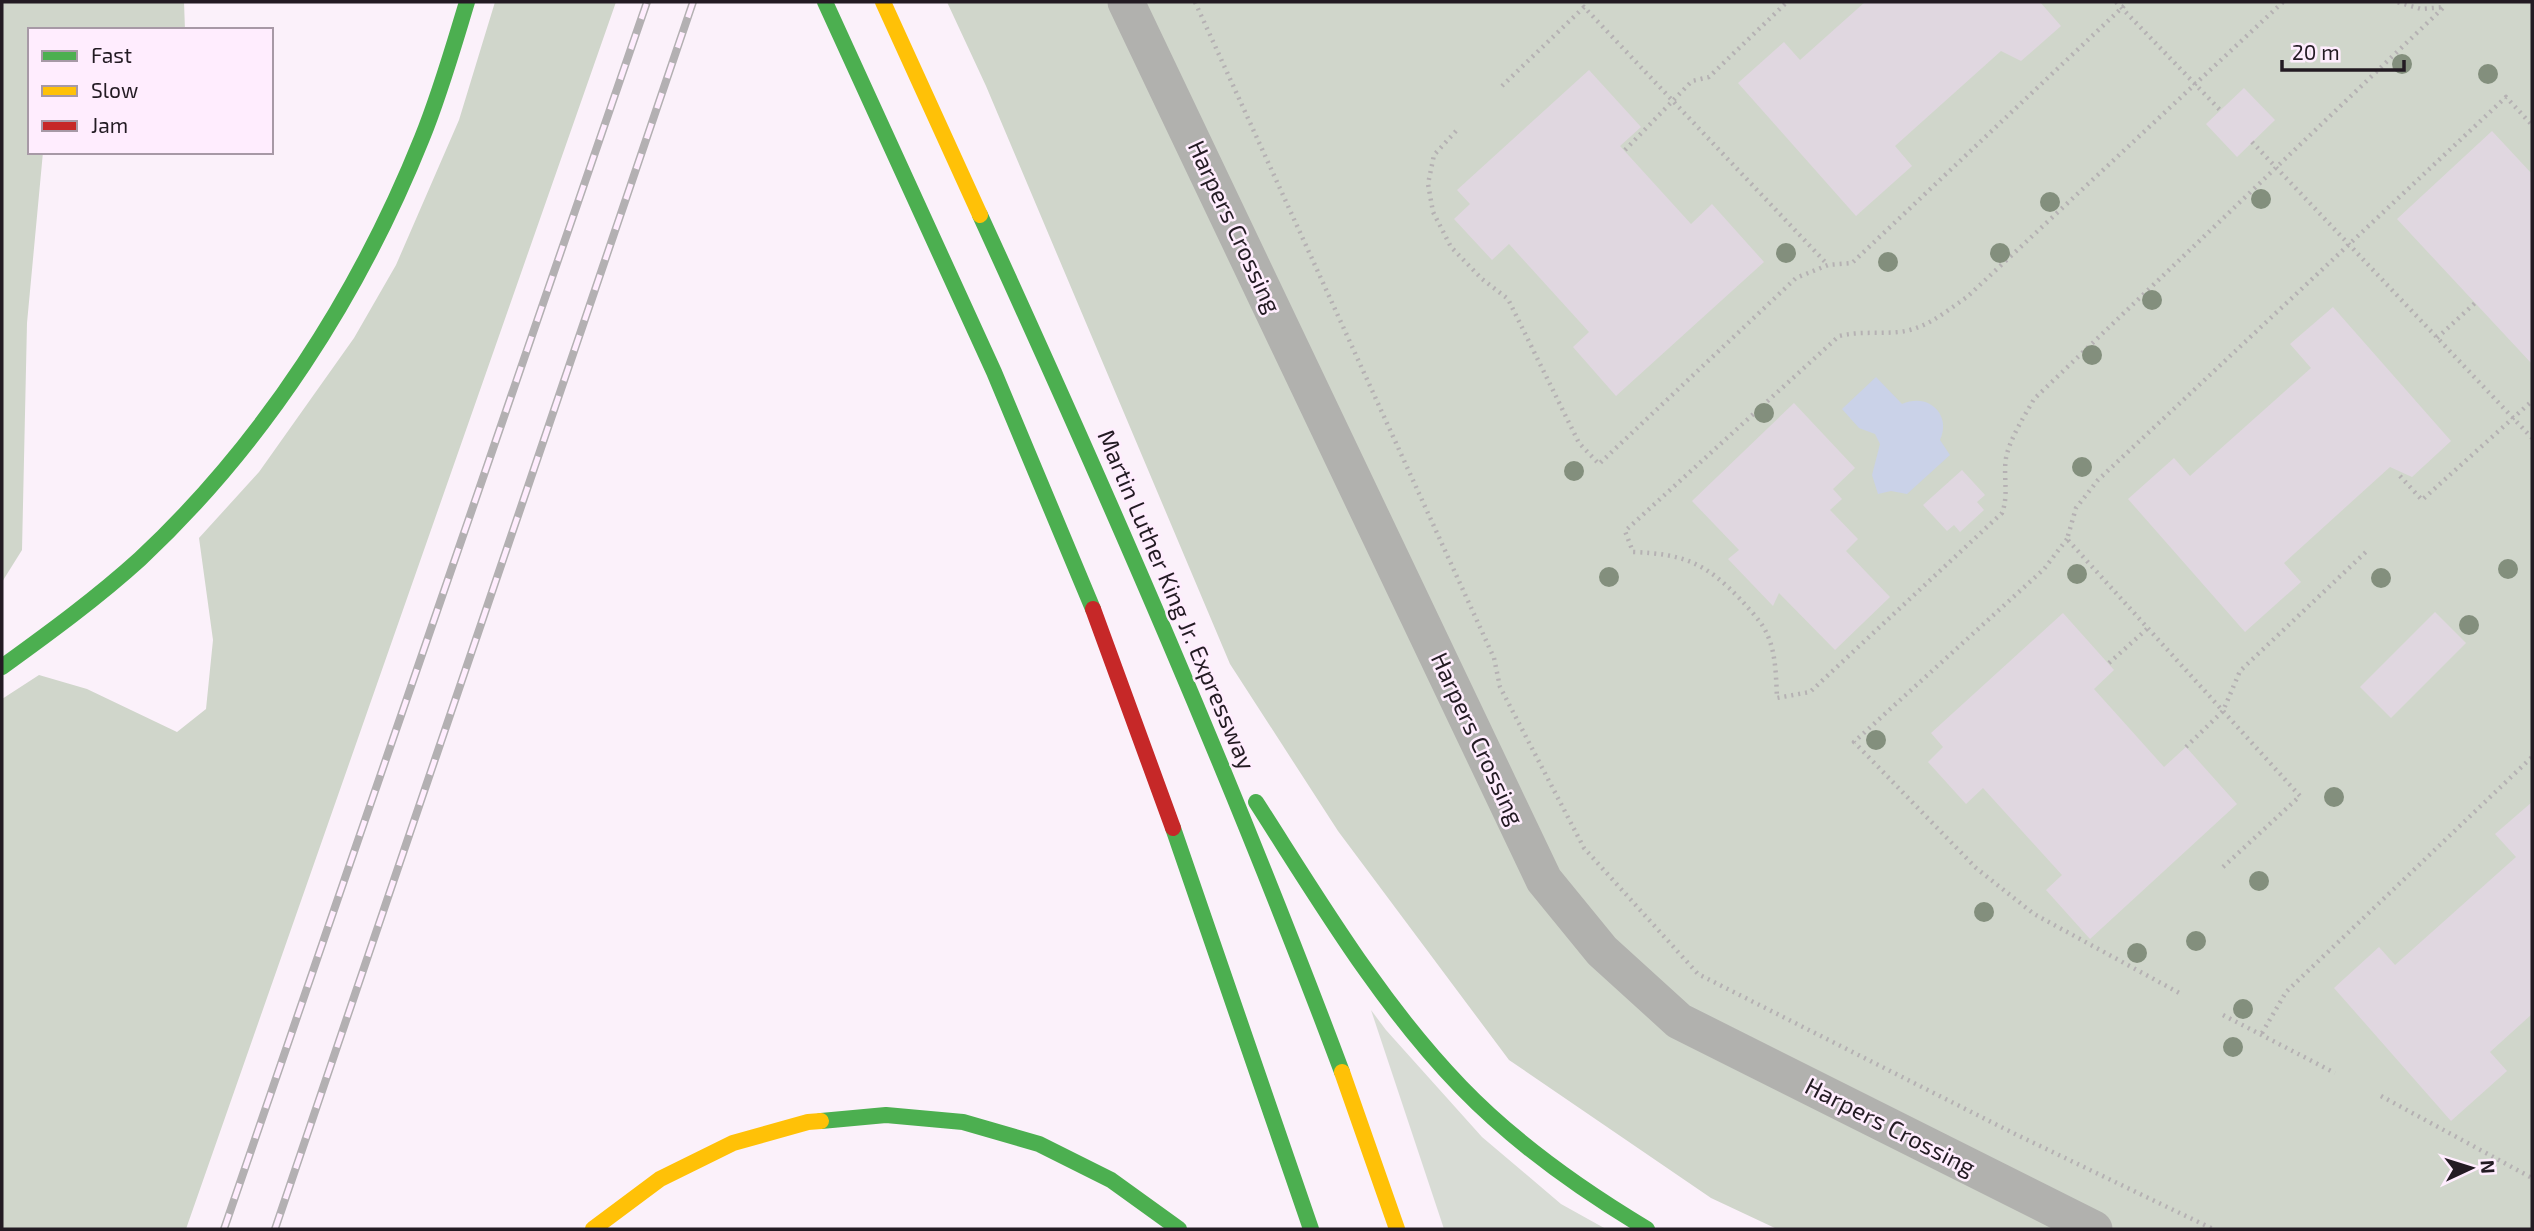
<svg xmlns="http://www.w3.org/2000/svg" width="2534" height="1231" font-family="'Exo 2',sans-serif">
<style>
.green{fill:#d8dcd5}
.forest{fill:#d0d6cb}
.water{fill:#cad2e8}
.building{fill:#e0d7e0}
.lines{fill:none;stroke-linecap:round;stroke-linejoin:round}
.path{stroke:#b5b1b3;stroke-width:4.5;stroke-dasharray:2 5;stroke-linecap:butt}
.street{stroke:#b1b1ae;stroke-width:37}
.fast{stroke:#4caf50;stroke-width:16}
.slow{stroke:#ffc107;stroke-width:16}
.jam{stroke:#c62828;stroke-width:16}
.rail-casing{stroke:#b3b0b2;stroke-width:8}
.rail{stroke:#ffedfe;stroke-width:5;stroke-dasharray:16;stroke-linecap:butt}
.tree{fill:#838f7d}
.labels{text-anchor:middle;stroke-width:5;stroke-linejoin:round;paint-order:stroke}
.street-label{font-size:24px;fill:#231b23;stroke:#ffedfe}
</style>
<rect width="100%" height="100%" fill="#fbf1fa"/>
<path class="green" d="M1371,1010l15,20 96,107 79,67 45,25h-162z"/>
<path class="forest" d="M2,2h182l1,28h-155v122h13l-16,171 -5,227 -20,32z
M495,2h121l-430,1227h-184v-530l37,-24 48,14 90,43 29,-23 7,-69 -14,-102 60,-66 95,-134 42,-73 63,-145z
M947,2h1585v1227h-755l-66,-31 -202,-138 -171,-229 -108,-167 -244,-578z"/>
<path class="water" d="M1876,377l26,27c26,-12 50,10 38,36l10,15 -43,39 -16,-3 -13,3 -6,-19 8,-31 -5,-10 -16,-6 -17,-19z"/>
<path class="building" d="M1865,2h175l21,24 -40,35 -20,-10 -106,95 17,20 -56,50 -118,-133 46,-41 16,18z
M1589,70l52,57 -21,19 71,78 21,-20 52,58 -148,134 -43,-49 16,-15 -80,-88 -17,16 -38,-41 16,-15 -13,-14z
M2244,88l31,32 -38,37 -31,-33z
M2492,131l40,43v190l-135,-145z
M2333,307l118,134 -39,36 -22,-10 -106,96 17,19 -56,50 -117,-133 46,-41 16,18 121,-108 -21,-24z
M1794,403l61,65 -22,21 9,10 -12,11 28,29 -12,12 44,46 -55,53 -56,-57 -6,13 -45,-47 11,-9 -47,-49z
M1962,470l23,25 -8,7 7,8 -24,22 -6,-7 -7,6 -24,-26z
M2435,612l31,31 -75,75 -31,-31z
M2063,613l51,57 -20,19 70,78 22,-20 51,57 -147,135 -44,-49 16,-15 -79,-87 -17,16 -38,-42 15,-15 -12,-14z
M2532,802v212l-42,38 17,19 -56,50 -117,-133 45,-41 16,18 121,-108 -21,-23z"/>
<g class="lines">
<path class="path" d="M1195,2l299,656 6,29 84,161 114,126 315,159 200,96
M2116,2l104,108
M2283,2l-316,295c-22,15 -41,32 -68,35 -21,2 -40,-1 -60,4l-214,195 8,21c51,2 73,11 108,48 9,10 21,22 26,34 9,19 9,43 10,64l33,-6 192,-179c7,-18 1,-36 4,-55 4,-20 18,-41 28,-59l410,-392 -23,2 -24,-7
M1502,86l82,-79 244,258
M1456,131l-22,24 -6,29 5,28 18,35 31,32 26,20 71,144 20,21 197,-186 32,-13 24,-2 276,-261
M2252,142l280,296
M1625,150l67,-69 17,-4 78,-75
M2437,338l38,-35
M2400,476l22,24 110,-99
M2067,539l-23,30 -190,173 122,126 58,46 149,81
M2109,663l39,-35
M2186,747l37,-36 17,-40 129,-122
M2223,867l77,-71 -233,-257 9,-31 22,-28 408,-383 26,28
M2223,1015l112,58
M2262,1033l24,-41 246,-235
M2381,1096l151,82"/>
<path class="street" d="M1126,2l418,878 58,71 77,70 415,208"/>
<path class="fast" d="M825,2l169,370 99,237
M980,215c129,282 253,566 362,857
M2,667c47,-34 95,-69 138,-108 124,-116 219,-264 282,-421 18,-44 31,-90 45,-136
M1256,802c63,98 123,200 205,285 55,57 119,102 186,142
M1173,828l138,401
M821,1121l65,-6 77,7 76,22 72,36 68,49"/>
<path class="slow" d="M883,2l97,213
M1342,1072l55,157
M593,1229l67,-50 73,-36 75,-21 13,-1"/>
<path class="jam" d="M1093,609l80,219"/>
<g class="rail-casing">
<path id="rail" d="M224,1229l423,-1227
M275,1229l418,-1227"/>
</g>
<use href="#rail" class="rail"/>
</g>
<g class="tree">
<circle cx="2402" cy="64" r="10"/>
<circle cx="2488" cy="74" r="10"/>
<circle cx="2261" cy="199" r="10"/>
<circle cx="2050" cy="202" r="10"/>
<circle cx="1786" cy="253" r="10"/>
<circle cx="2000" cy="253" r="10"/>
<circle cx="1888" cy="262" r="10"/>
<circle cx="2152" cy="300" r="10"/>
<circle cx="2092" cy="355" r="10"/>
<circle cx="1764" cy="413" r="10"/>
<circle cx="2082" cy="467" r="10"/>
<circle cx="1574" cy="471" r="10"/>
<circle cx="2508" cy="569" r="10"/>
<circle cx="2077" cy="574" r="10"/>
<circle cx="1609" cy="577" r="10"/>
<circle cx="2381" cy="578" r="10"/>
<circle cx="2469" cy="625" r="10"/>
<circle cx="1876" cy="740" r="10"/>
<circle cx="2334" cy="797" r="10"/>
<circle cx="2259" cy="881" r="10"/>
<circle cx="1984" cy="912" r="10"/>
<circle cx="2196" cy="941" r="10"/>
<circle cx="2137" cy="953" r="10"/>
<circle cx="2243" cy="1009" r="10"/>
<circle cx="2233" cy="1047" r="10"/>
</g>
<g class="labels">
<g class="street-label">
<text transform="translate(1234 227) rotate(65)" y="8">Harpers Crossing</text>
<text transform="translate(1176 600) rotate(67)" y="8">Martin Luther King Jr. Expressway</text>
<text transform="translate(1477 739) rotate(65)" y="8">Harpers Crossing</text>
<text transform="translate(1890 1127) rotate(27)" y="8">Harpers Crossing</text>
</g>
</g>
<rect width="2534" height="1231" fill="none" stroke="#231b23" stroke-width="7"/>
<rect x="28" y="28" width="245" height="126" fill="#ffedfe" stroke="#a799a6" stroke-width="2"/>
<rect x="42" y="51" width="35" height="10" fill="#4caf50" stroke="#a799a6" stroke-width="2"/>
<text x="91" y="63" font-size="21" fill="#231b23">Fast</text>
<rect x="42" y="86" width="35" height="10" fill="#ffc107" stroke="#a799a6" stroke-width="2"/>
<text x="91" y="98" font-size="21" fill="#231b23">Slow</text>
<rect x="42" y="121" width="35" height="10" fill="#c62828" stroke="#a799a6" stroke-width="2"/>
<text x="91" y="133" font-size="21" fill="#231b23">Jam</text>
<g transform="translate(2471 1168) rotate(86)" stroke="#ffedfe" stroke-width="5" paint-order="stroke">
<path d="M0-5L12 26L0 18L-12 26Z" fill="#231b23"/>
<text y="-10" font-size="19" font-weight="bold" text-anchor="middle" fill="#231b23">N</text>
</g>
<path d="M2282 60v10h122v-10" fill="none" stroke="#231b23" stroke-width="3.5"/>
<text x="2292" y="60" font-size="21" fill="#231b23" stroke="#ffedfe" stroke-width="5" paint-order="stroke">20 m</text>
</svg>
